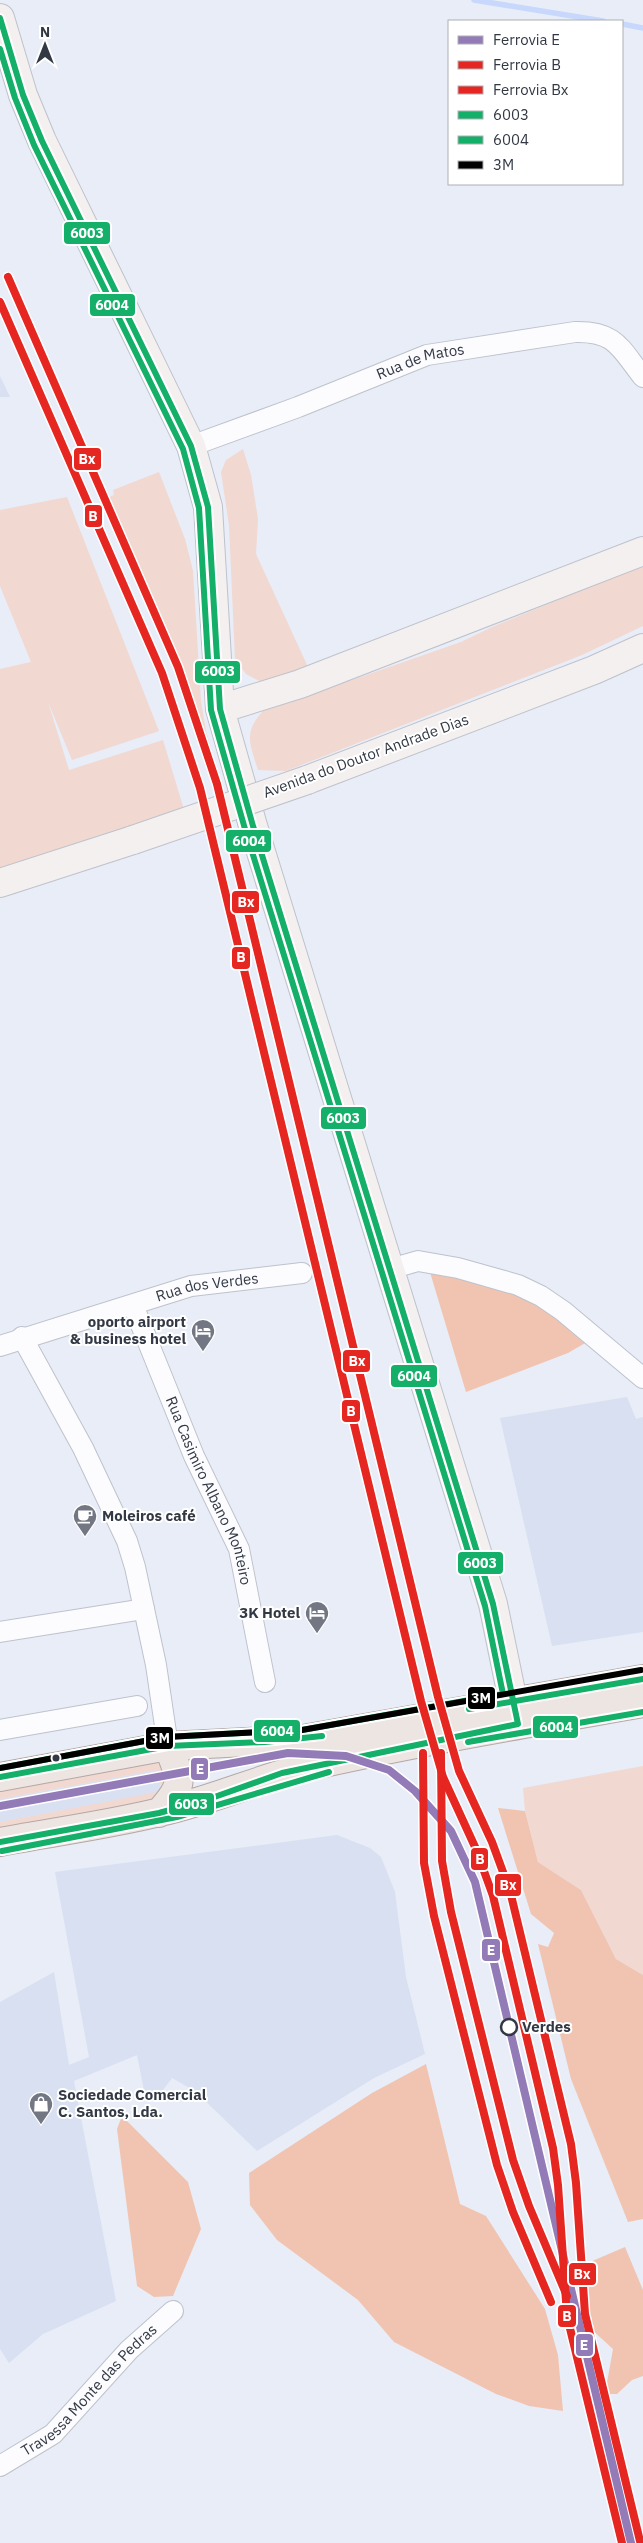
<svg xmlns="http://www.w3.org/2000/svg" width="643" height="2543" font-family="'IBM Plex Sans',sans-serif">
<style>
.built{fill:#d8e0f1}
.green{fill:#f1d8d0}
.forest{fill:#f1c4b2}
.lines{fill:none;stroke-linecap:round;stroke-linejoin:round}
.stream{stroke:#c7d8fc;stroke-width:5.5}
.minor-casing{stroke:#bdc2cc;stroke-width:22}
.secondary-casing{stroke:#bdc2cc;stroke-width:30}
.primary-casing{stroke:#b4a8a6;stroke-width:30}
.minor{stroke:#fcfcfe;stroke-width:20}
.secondary{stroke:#f4f0ef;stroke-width:28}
.primary{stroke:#ede5e2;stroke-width:28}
.secondary-bridge-casing{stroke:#bdc2cc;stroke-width:30;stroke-linecap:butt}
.secondary-bridge{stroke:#f4f0ef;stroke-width:28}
.bus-1-casing{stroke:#fff;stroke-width:10}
.bus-2-casing{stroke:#fff;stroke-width:10}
.bus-3-casing{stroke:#fff;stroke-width:10}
.bus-1{stroke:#14af68;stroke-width:6}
.bus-2{stroke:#14af68;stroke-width:6}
.bus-3{stroke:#000;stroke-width:6}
.rail-1-casing{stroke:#fff;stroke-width:11}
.rail-2-casing{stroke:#fff;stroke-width:11}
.rail-3-casing{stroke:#fff;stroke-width:11}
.rail-1{stroke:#937bb8;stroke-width:8}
.rail-2{stroke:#e62621;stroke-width:8}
.rail-3{stroke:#e62621;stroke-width:8}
.bus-dot{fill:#323844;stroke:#fff;stroke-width:2}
.stop-dot{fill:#fff;stroke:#323844;stroke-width:2.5}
.labels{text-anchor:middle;stroke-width:4;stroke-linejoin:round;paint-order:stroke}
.street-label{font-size:15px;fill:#323844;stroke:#fff}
.poi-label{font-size:15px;font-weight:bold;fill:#323844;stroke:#fff;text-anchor:end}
.stop-label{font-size:15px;font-weight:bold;fill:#323844;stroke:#fff;text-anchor:start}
.line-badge{stroke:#fff;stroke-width:2}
.badge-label{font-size:14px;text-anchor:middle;font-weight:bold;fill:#fff}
</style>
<rect width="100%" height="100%" fill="#e8edf7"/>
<path class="built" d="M0,376l10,21h-10z
M627,1397l9,22 7,-2v215l-91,14 -52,-228z
M157,1770l5,22 -162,30v-23z
M337,1835l33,13 11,9 14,35 11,85 19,77 -51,24 -117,73 -62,-60 -23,-13 -15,20 -12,-3 -8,-40 -63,26 42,220 -73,33 -34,29 -9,-14v-347l54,-30 15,93 20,-8 -34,-185z"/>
<path class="green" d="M243,449l8,26 7,44 -2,35 52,113 -47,15 -15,-8 -11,-15 -6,-134 -8,-53 5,-12z
M159,472l26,67 8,32 8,130 5,30 20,71 -5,2 -37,-110 -80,-195 10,-4 -1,-5z
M67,497l92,234 -87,29 -24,-58 21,68 94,-30 22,73 -185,61v-205l31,-7 -31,-76v-76z
M643,567v59l-61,29 -296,116 -28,-1c-8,-26 -15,-37 5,-59l198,-69 31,-15 141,-58z
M153,1760l16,10 -7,31 -162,31v-10l162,-31 -5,-21 -157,29v-12z
M643,1766v209l-27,-16 -35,-69 -43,-28 -13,-51 -2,-23z"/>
<path class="forest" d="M429,1269l51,12 65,24 42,37 -19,11 -102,39z
M498,1808l27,3 13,51 43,28 35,69 27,16v244l-15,3 -57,-143 -33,-135 10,3 6,-14 -23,-19z
M426,2064l34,140 26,12 59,93 13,46 5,56 -34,-5 -33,-12 -102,-52 -36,-42 -81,-60 -27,-35 -1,-32 123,-80z
M122,2116l66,66 13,47 -28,67 -19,1 -17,-11 -20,-157z
M625,2247l18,43v86l-11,4 -15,14h-12l8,-45 -22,-20 -9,-33 8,-34z"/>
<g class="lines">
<path class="stream" d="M474,0l129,21
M622,24l21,4"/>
<g class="minor-casing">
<g id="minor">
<path id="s1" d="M191,446l107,-39 129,-52 148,-23c41,-1 45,16 68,45"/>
<path d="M390,1269l28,-8 40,7 60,17 23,11 22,15 80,67"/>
<path id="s2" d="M133,1305l61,151 45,93 26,133"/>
<path d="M22,1337l61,111 44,93 8,26 21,98 12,81"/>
<path id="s3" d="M0,1346l191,-60 111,-13"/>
<path d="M0,1632l144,-23"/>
<path d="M0,1730l137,-24"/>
<path id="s4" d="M0,2466l53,-32 76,-84 44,-39"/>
</g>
</g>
<g class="secondary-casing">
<path id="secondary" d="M0,18l23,77 19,46 149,305 17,61 12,202 33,117 240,778 20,97
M220,709l80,-25 343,-133
M307,780l287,-110 49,-22
M0,883l133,-43"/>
</g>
<g class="primary-casing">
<path id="primary" d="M0,1777l168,-31 135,-7 340,-60
M159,1813c26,-29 23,-32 9,-67
M0,1842c53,-10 107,-17 160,-30 54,-12 105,-36 159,-48 108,-24 216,-42 324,-61"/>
</g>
<use href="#minor" class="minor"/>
<use href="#secondary" class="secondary"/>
<use href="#primary" class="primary"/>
<g class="secondary-bridge-casing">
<path id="secondary-bridge" d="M133,840l174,-60"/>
</g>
<use href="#secondary-bridge" class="secondary-bridge"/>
<g class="bus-1-casing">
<path id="bus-1" d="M0,18l23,77 19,46 149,305 17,61 12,202 33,117 240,778 25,120 -236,49 -76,27 -47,13 -159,29
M469,1709l174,-30
M0,1777l168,-31 97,-4 57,-6"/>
</g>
<g class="bus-2-casing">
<path id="bus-2" d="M0,49l15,49 19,47 149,304 16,59 12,202 34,119 240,777 18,88 -201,36 -136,7 -166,31
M468,1742l175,-30
M2,1851l175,-34 152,-45"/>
</g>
<g class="bus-3-casing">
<path id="bus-3" d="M0,1768l166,-31 136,-7 339,-60"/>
</g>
<use href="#bus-1" class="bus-1"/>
<use href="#bus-2" class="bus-2"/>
<use href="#bus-3" class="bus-3"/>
<g class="rail-1-casing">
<path id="rail-1" d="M0,1806l288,-53 58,3 43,14 26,21 36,40 24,51 156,661"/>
</g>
<g class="rail-2-casing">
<path id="rail-2" d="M0,302l162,371 38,115 221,913 22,76 33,72 17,47 60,252 5,37 9,131 55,227
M423,1753l1,110 10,53 63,249 16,47 38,90"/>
</g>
<g class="rail-3-casing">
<path id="rail-3" d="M8,277l170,390 39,117 221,913 21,74 33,71 18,49 61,253 5,39 9,131 55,227
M441,1753l1,108 9,51 62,248 16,46 38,90"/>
</g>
<use href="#rail-1" class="rail-1"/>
<use href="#rail-2" class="rail-2"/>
<use href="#rail-3" class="rail-3"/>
</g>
<defs>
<g id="hotel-pin" transform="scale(1.25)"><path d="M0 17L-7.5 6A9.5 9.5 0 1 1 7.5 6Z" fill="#727783" stroke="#fff"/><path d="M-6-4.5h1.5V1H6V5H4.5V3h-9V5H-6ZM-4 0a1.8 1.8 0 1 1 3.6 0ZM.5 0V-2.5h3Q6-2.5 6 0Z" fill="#fff"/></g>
<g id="cafe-pin" transform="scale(1.25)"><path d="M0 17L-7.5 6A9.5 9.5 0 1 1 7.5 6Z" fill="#727783" stroke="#fff"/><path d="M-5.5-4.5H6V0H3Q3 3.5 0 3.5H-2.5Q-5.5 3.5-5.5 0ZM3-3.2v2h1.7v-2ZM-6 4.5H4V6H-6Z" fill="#fff"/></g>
<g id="shop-pin" transform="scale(1.25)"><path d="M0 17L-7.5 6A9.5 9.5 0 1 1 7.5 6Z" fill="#727783" stroke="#fff"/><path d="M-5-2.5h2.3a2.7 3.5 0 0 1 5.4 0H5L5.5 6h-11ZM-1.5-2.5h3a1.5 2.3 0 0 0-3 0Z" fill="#fff"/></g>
</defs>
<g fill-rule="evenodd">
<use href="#hotel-pin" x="203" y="1331"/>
<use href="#cafe-pin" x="85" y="1516"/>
<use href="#hotel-pin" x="317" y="1613"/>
<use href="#shop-pin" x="41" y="2104"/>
</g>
<circle class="bus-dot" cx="56" cy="1758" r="4.5"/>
<circle class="stop-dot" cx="509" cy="2027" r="8"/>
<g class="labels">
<g class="street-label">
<text dy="5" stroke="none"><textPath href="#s1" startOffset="245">Rua de Matos</textPath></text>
<text transform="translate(366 756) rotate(-20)" y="5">Avenida do Doutor Andrade Dias</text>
<text dy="5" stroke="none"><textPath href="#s3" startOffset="216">Rua dos Verdes</textPath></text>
<text dy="5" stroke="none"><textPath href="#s2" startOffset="201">Rua Casimiro Albano Monteiro</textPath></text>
<text dy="5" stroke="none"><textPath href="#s4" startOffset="118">Travessa Monte das Pedras</textPath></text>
</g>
<g class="poi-label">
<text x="186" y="1327">oporto airport<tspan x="186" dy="17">&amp; business hotel</tspan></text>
<text x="102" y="1521" text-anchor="start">Moleiros café</text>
<text x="300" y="1618">3K Hotel</text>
<text x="58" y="2100" text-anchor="start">Sociedade Comercial<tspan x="58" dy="17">C. Santos, Lda.</tspan></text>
</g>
<g class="stop-label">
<text x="522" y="2032">Verdes</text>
</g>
</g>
<g class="line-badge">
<rect x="63" y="221" width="48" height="24" rx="5" fill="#14af68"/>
<rect x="89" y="293" width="47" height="24" rx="5" fill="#14af68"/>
<rect x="73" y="447" width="29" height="24" rx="5" fill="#e62621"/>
<rect x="84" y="504" width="19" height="24" rx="5" fill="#e62621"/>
<rect x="194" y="660" width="47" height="24" rx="5" fill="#14af68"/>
<rect x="225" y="829" width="47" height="24" rx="5" fill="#14af68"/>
<rect x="231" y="890" width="29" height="24" rx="5" fill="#e62621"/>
<rect x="231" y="946" width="20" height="24" rx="5" fill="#e62621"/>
<rect x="320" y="1106" width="47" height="24" rx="5" fill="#14af68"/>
<rect x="342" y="1349" width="29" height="24" rx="5" fill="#e62621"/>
<rect x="390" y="1364" width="48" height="24" rx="5" fill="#14af68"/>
<rect x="341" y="1399" width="20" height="24" rx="5" fill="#e62621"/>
<rect x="457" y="1551" width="47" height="24" rx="5" fill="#14af68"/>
<rect x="467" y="1686" width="29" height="24" rx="5" fill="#000"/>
<rect x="532" y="1715" width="47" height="24" rx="5" fill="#14af68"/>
<rect x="253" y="1719" width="48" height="24" rx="5" fill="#14af68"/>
<rect x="145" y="1726" width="29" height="24" rx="5" fill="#000"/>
<rect x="190" y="1757" width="19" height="24" rx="5" fill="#937bb8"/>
<rect x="168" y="1792" width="47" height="24" rx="5" fill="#14af68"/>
<rect x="470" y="1847" width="19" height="24" rx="5" fill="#e62621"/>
<rect x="494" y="1873" width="28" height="24" rx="5" fill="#e62621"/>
<rect x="481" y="1938" width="20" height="24" rx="5" fill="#937bb8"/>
<rect x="568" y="2262" width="29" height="24" rx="5" fill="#e62621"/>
<rect x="557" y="2304" width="20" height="24" rx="5" fill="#e62621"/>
<rect x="575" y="2333" width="19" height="24" rx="5" fill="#937bb8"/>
</g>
<g class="badge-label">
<text x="87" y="238">6003</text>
<text x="112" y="310">6004</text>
<text x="87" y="464">Bx</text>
<text x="93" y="521">B</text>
<text x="218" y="676">6003</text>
<text x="249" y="846">6004</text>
<text x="246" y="907">Bx</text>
<text x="241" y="962">B</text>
<text x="343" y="1123">6003</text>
<text x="357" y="1366">Bx</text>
<text x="414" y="1381">6004</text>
<text x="351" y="1416">B</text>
<text x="480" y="1568">6003</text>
<text x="481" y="1703">3M</text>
<text x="556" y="1732">6004</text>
<text x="277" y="1736">6004</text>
<text x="160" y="1743">3M</text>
<text x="200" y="1774">E</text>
<text x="191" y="1809">6003</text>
<text x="480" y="1864">B</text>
<text x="508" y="1890">Bx</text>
<text x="491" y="1955">E</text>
<text x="582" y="2279">Bx</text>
<text x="567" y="2321">B</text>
<text x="584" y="2350">E</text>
</g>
<rect x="448" y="20" width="175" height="165" fill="#ffffff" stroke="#adafb4"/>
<rect x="458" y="36" width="25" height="8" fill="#937bb8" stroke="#adafb4"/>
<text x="493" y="45" font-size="15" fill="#323844">Ferrovia E</text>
<rect x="458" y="61" width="25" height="8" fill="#e62621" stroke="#adafb4"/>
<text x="493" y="70" font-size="15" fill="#323844">Ferrovia B</text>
<rect x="458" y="86" width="25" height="8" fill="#e62621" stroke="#adafb4"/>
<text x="493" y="95" font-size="15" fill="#323844">Ferrovia Bx</text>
<rect x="458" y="111" width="25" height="8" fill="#14af68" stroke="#adafb4"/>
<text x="493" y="120" font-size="15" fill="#323844">6003</text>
<rect x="458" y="136" width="25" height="8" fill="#14af68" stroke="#adafb4"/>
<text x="493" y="145" font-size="15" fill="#323844">6004</text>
<rect x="458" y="161" width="25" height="8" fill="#000000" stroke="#adafb4"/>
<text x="493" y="170" font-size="15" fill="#323844">3M</text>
<g transform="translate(45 45)" stroke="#ffffff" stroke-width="4" paint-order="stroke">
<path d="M0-4L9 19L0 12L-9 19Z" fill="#323844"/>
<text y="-8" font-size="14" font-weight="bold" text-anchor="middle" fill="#323844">N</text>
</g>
</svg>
